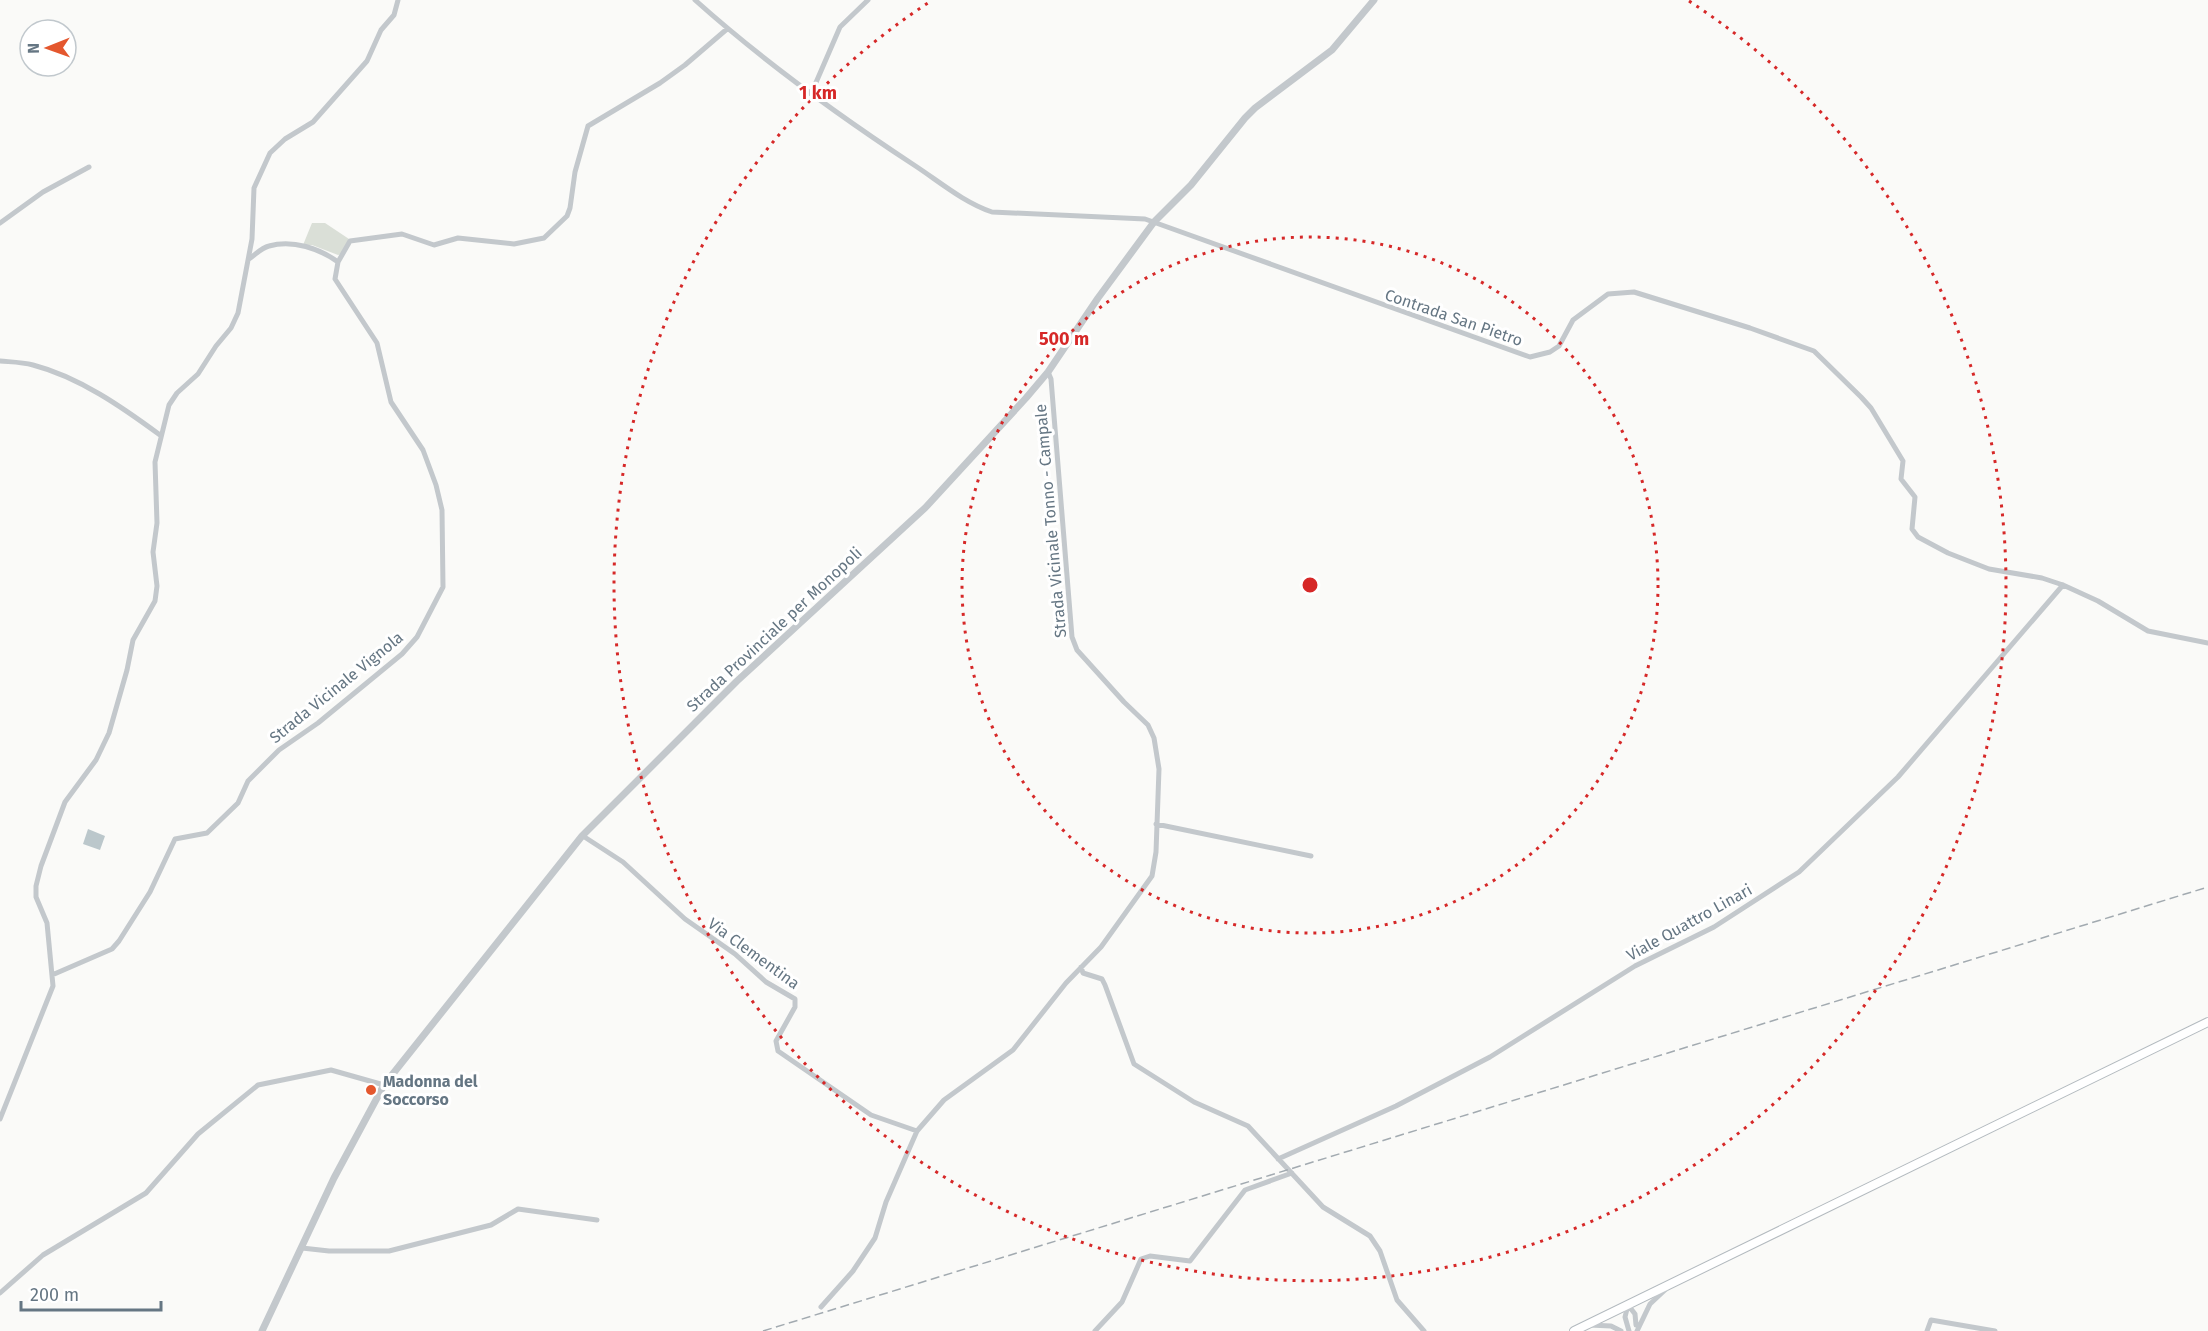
<svg xmlns="http://www.w3.org/2000/svg" width="2208" height="1331" font-family="'Fira Sans',sans-serif">
<style>
.green{fill:#dadfd7}
.water{fill:#bbc7cb}
.lines{fill:none;stroke-linecap:round;stroke-linejoin:round}
.secondary-casing{stroke:#b3babf;stroke-width:10}
.minor{stroke:#c3c8cc;stroke-width:5}
.tertiary{stroke:#c3c8cc;stroke-width:7}
.secondary{stroke:#fff;stroke-width:8}
.rail{stroke:#a2aab0;stroke-width:1.5;stroke-dasharray:9 4.5;stroke-linecap:butt}
.ring{fill:none;stroke:#d62828;stroke-width:3;stroke-dasharray:3 6}
.poi-dot{fill:#e4572e;stroke:#fff;stroke-width:2}
.labels{text-anchor:middle;stroke-width:6;stroke-linejoin:round;paint-order:stroke}
.street-label{font-size:16px;fill:#657683;stroke:#fff}
.poi-label{font-size:16px;font-weight:bold;fill:#657683;stroke:#fff;text-anchor:start}
.centre{fill:#d62828;stroke:#fff;stroke-width:3}
.ring-label{font-size:18px;text-anchor:middle;font-weight:bold;fill:#d62828;stroke:#fff;stroke-width:6;stroke-linejoin:round;paint-order:stroke}
</style>
<rect width="100%" height="100%" fill="#fafaf8"/>
<path class="green" d="M312,223h13l24,16 -7,15 -4,1 -26,-10h-9z"/>
<path class="water" d="M88,829l17,7 -5,14 -17,-6z"/>
<g class="lines">
<g class="secondary-casing">
<path id="secondary" d="M1574,1331l634,-309"/>
</g>
<path class="minor" d="M695,0c68,61 143,115 219,165 26,17 49,37 78,47l153,7 385,138 20,-5 9,-6 14,-26 35,-26 26,-2 116,36 64,23 47,46 10,11 32,53 -2,18 14,18 -3,32 6,8 30,16 41,16 53,9 21,7 35,16 50,30 60,12
M811,94l29,-67 28,-27
M0,223l43,-31 46,-25
M338,262l12,-21 52,-7 32,11 24,-7 56,6 30,-6 23,-22 3,-8 5,-36 13,-46 72,-43 25,-18 42,-36
M0,361c11,1 22,1 33,4 46,12 89,42 127,70
M1156,824l155,32
M583,836l40,26 62,57 50,35 31,28 29,17v8l-19,34 2,10 93,64 46,16
M1081,967l2,6 19,6 3,6 29,79 60,38 54,24 75,81 47,29 10,15 17,49 27,31
M52,975l60,-26 7,-8 31,-49 25,-53 32,-6 31,-30 10,-22 31,-31 39,-27 84,-69 15,-17 26,-50 -1,-77 -6,-25 -13,-35 -32,-48 -14,-59 -42,-64 3,-17c-18,-13 -45,-23 -69,-16 -8,2 -14,9 -20,13
M0,1119l53,-133 -6,-63 -11,-26v-11l5,-20 24,-64 31,-42 13,-27 18,-63 6,-30 22,-39 2,-15 -4,-34 4,-29 -2,-61 14,-57 8,-12 21,-19 18,-28 15,-18 7,-15 14,-74 2,-51 16,-35 15,-14 28,-17 54,-61 14,-31 13,-15 4,-15
M1278,1159l118,-53 94,-49 145,-91 79,-39 85,-55 99,-95 165,-192
M302,1248l27,3h60l102,-26 27,-16 79,11
M0,1293l43,-38 103,-62 52,-59 60,-49 73,-15 53,15
M1628,1305l7,9 1,11
M1628,1305l-3,12 4,14
M821,1307l32,-36 22,-33 11,-36 31,-71 27,-31 69,-50 53,-67 35,-36 51,-71 4,-24 3,-83 -5,-31 -6,-13 -24,-23 -47,-52 -5,-13 -21,-258 -3,-7
M1589,1325l22,1 10,5
M1095,1331l27,-29 19,-43 9,-3 40,5 55,-71 47,-17
M1637,1331l13,-27 16,-15
M1927,1331l4,-11 64,11"/>
<path class="tertiary" d="M262,1331l72,-153 50,-93 198,-249 155,-155 188,-173 101,-110 22,-26 50,-74 56,-76 37,-37 54,-67 10,-10 77,-58 42,-50"/>
<use href="#secondary" class="secondary"/>
<path class="rail" d="M763,1331l1445,-444"/>
</g>
<g class="ring">
<circle cx="1310" cy="585" r="348"/>
<path d="M1689 1A696 696 0 1 1 931 1"/>
</g>
<circle class="poi-dot" cx="371" cy="1090" r="6"/>
<g class="labels">
<g class="street-label">
<text transform="translate(1454 317) rotate(19)" y="6">Contrada San Pietro</text>
<text transform="translate(1050 521) rotate(-95)" y="6">Strada Vicinale Tonno - Campale</text>
<text transform="translate(774 629) rotate(-43)" y="6">Strada Provinciale per Monopoli</text>
<text transform="translate(336 687) rotate(-39)" y="6">Strada Vicinale Vignola</text>
<text transform="translate(1689 922) rotate(-29)" y="6">Viale Quattro Linari</text>
<text transform="translate(754 953) rotate(36)" y="6">Via Clementina</text>
</g>
<g class="poi-label">
<text x="383" y="1087">Madonna del<tspan x="383" dy="18">Soccorso</tspan></text>
</g>
</g>
<circle cx="1310" cy="585" r="9" class="centre"/>
<g class="ring-label">
<text x="818" y="99">1 km</text>
<text x="1064" y="345">500 m</text>
</g>
<g transform="translate(48 48) rotate(269)"><circle r="28" fill="#ffffff" stroke="#c1c8cd" stroke-width="1.5"/>
<path d="M0-4.5L10 22L0 15L-10 22Z" fill="#e4572e"/>
<text y="-9" font-size="16" font-weight="bold" text-anchor="middle" fill="#657683">N</text>
</g>
<path d="M21 1301v9h140v-9" fill="none" stroke="#657683" stroke-width="3"/>
<text x="30" y="1301" font-size="18" fill="#657683" stroke="#ffffff" stroke-width="4.5" paint-order="stroke">200 m</text>
</svg>
